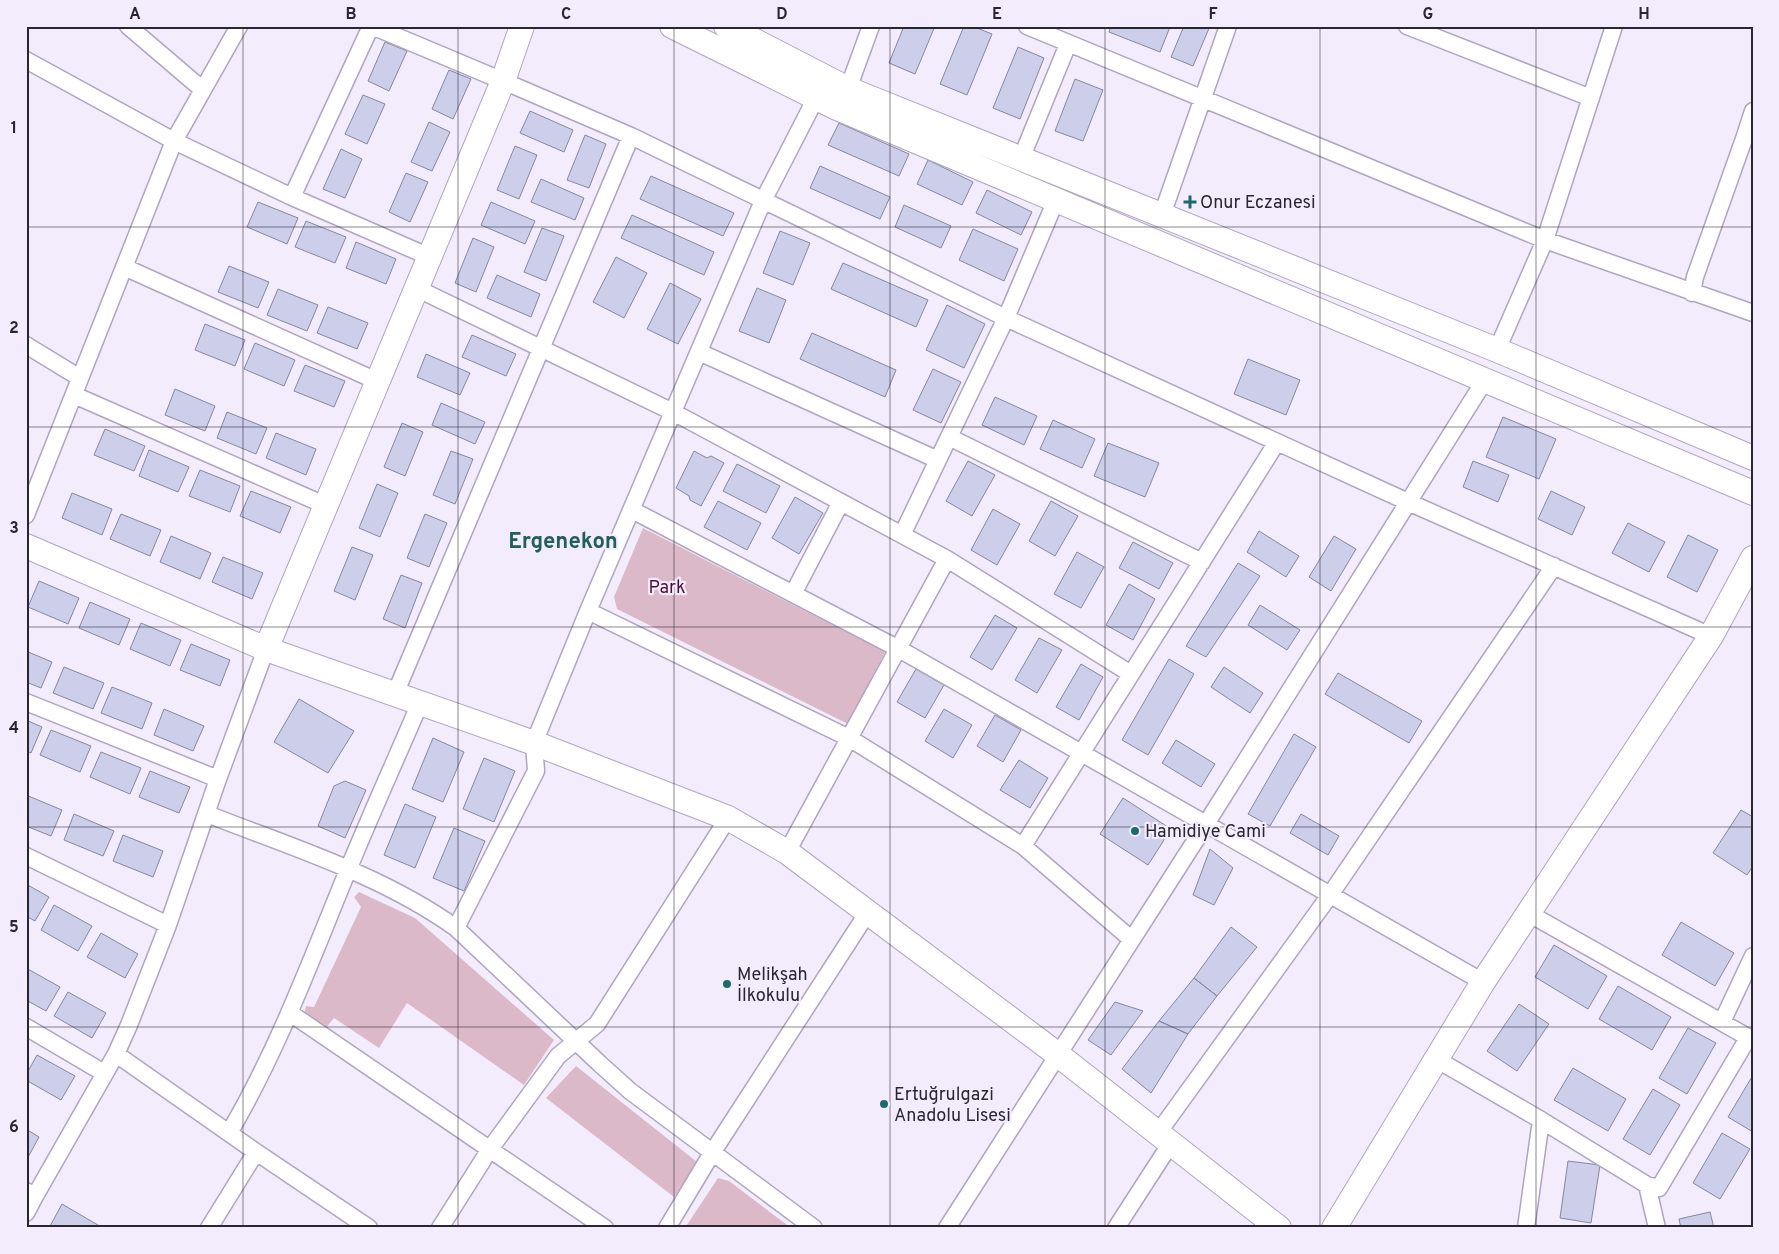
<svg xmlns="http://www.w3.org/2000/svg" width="1779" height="1254" font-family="Overpass,sans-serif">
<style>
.green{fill:#dcb9c9}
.building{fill:#ccceea;stroke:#8586a1}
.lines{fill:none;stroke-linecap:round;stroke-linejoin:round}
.street-casing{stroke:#b0a4bf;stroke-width:19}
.secondary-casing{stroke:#b0a4bf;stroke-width:26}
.street{stroke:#fff;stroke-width:16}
.secondary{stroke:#fff;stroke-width:24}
.grid{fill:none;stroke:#2a2630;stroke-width:1;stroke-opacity:0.55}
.poi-dot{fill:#1d6a6b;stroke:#f3ecfd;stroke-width:2}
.labels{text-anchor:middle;stroke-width:4.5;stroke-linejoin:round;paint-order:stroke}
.poi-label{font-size:18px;fill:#2a2630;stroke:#f3ecfd;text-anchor:start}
.park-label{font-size:18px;fill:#4e1134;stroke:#f3ecfd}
.district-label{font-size:22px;font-weight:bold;fill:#235e5e;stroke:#f3ecfd}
.neatline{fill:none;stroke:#2a2630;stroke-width:2}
.grid-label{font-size:16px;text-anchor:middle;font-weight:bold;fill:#2a2630}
</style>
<rect width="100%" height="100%" fill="#f3ecfd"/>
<path class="green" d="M643,528l242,124 -37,72 -231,-115 -3,-12z
M359,892l56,26 139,122 -30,45 -117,-82 -28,45 -45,-30 -9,11 -21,-14 2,-9 8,1 47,-100 -7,-10z
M576,1066l121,96 -23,35 -128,-99z
M718,1178l11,3 62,47h-106z"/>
<path class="building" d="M904,26h31l-20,48 -26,-11z
M964,26h8l20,8 -25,61 -27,-11z
M1111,26h57l2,1 -10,25 -51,-20z
M1184,26h26l-17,40 -22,-9z
M385,42l22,9 -18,40 -21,-10z
M1018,47l26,11 -24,61 -27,-11z
M449,70l22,9 -18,40 -21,-10z
M1075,79l28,11 -20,51 -28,-10z
M363,95l22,9 -18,40 -22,-10z
M530,111l43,19 -9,22 -44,-19z
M429,122l21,10 -18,39 -21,-9z
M839,123l70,31 -10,22 -71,-31z
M585,135l21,9 -17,44 -22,-8z
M515,146l22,9 -18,44 -22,-9z
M341,149l21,10 -17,39 -22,-9z
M928,160l45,22 -11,23 -45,-21z
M820,166l70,31 -10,22 -70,-31z
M406,173l22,9 -18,40 -21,-10z
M651,176l83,37 -11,23 -83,-37z
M541,179l43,19 -9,22 -44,-18z
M987,190l45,22 -11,23 -45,-22z
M258,202l40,16 -11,26 -40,-17z
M491,202l44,19 -10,23 -44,-19z
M904,205l47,21 -10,22 -46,-21z
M632,215l82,37 -10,23 -83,-37z
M306,221l40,16 -11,26 -40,-16z
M542,228l22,8 -18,45 -22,-9z
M973,229l45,20 -14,32 -45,-21z
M780,231l30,12 -17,42 -30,-12z
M473,238l21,9 -18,45 -21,-9z
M356,242l40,17 -10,25 -40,-16z
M616,257l31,16 -23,45 -31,-16z
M843,263l85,37 -12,27 -85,-38z
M229,266l40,16 -11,26 -40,-16z
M497,275l43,19 -9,23 -44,-19z
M670,283l31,16 -23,45 -31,-15z
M757,288l29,12 -17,43 -30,-12z
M278,289l40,16 -11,26 -40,-16z
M947,305l38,19 -21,44 -38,-18z
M328,307l40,16 -11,26 -40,-16z
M205,324l40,16 -10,26 -40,-16z
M812,333l84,37 -11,27 -85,-38z
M472,335l44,19 -10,22 -44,-19z
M255,343l40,17 -11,26 -40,-17z
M426,354l44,19 -10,22 -43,-18z
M1248,359l52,21 -14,35 -52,-21z
M305,365l40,16 -11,26 -40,-16z
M933,369l28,13 -20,41 -28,-13z
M175,389l40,17 -10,25 -40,-16z
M995,397l42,19 -13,29 -42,-20z
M441,403l44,19 -10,22 -43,-19z
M227,412l40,16 -11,26 -39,-16z
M1503,417l53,22 -17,40 -53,-22z
M1053,420l42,19 -13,29 -42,-19z
M402,423l21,9 -18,44 -21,-9z
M105,429l40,17 -11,25 -40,-16z
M276,433l40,16 -10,26 -40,-17z
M1108,443l51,20 -14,34 -51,-21z
M149,450l40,17 -11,25 -39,-16z
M451,451l22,8 -18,45 -22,-9z
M694,451l13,7 4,-2 13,7 -23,43 -11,-6 -1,-4 -13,-8z
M968,461l27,14 -23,41 -26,-15z
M1473,461l36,14 -11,27 -35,-15z
M737,464l43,22 -14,27 -43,-22z
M200,470l40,16 -10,26 -41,-16z
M377,484l21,9 -18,44 -21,-9z
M251,491l40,16 -11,26 -40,-17z
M1551,491l34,16 -13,28 -34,-16z
M72,493l40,16 -10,26 -40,-17z
M795,497l28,16 -24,41 -27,-16z
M718,501l43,22 -14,27 -43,-23z
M1051,501l27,15 -23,40 -26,-15z
M993,509l27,15 -23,41 -26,-15z
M121,514l40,16 -11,26 -40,-17z
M425,514l22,9 -18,44 -22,-9z
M1628,523l37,19 -16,30 -37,-19z
M1259,531l40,25 -13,21 -39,-25z
M1688,535l30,15 -21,42 -30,-15z
M171,536l40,17 -11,26 -40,-17z
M1334,536l22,13 -25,42 -22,-14z
M1133,542l40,21 -14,26 -40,-21z
M352,547l21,8 -18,45 -21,-9z
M1077,552l27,15 -23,41 -27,-14z
M223,557l40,16 -11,26 -40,-17z
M1238,563l22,13 -54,81 -20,-11z
M401,575l21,8 -17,45 -22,-9z
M39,581l40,17 -11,26 -40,-17z
M1129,584l26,15 -22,41 -27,-15z
M90,602l40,17 -11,26 -40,-17z
M1260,605l40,25 -13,20 -39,-25z
M995,615l22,13 -25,42 -22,-13z
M141,623l40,17 -11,26 -40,-17z
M1039,638l23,12 -25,43 -22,-13z
M191,644l39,16 -10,26 -40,-16z
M26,651l26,11 -11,26 -15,-6z
M1169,659l25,15 -46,81 -26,-15z
M1081,664l22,13 -24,43 -23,-13z
M64,667l40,16 -11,26 -40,-16z
M1224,667l39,26 -13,20 -39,-26z
M916,669l28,16 -19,33 -28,-16z
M1338,673l84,48 -13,22 -84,-49z
M112,687l40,16 -10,26 -41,-16z
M299,699l55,32 -26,42 -54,-31z
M164,709l40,17 -11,25 -39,-16z
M944,709l28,16 -19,33 -28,-17z
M995,715l26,15 -18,32 -26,-16z
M26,720l16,7 -11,26 -5,-2z
M51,730l40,16 -11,26 -40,-17z
M1294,734l22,13 -46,79 -22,-12z
M433,738l31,14 -21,50 -31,-13z
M1176,740l39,24 -14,23 -39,-24z
M101,752l40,16 -11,26 -40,-17z
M484,758l31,13 -21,51 -31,-13z
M1019,760l29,18 -18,30 -30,-18z
M150,771l40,16 -11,26 -40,-16z
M345,781l21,9 -21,48 -27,-12 16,-40z
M26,795l36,15 -11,26 -25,-10z
M1123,798l48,31 -23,36 -48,-31z
M405,804l31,13 -21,51 -31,-13z
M1741,810l12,7v49l-6,9 -34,-22z
M74,814l40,17 -11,25 -39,-16z
M1301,814l38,22 -11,19 -38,-22z
M454,828l31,13 -21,50 -31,-13z
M123,835l40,16 -10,26 -40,-16z
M1210,849l23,19 -19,37 -21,-10z
M26,884l23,13 -14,24 -9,-5z
M54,905l38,21 -14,25 -37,-21z
M1681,922l53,31 -19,33 -53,-31z
M1231,927l26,20 -40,49 -23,-18z
M101,933l37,21 -13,24 -38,-21z
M1554,945l53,31 -19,33 -53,-32z
M26,968l34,19 -14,24 -20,-11z
M1194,978l23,18 -29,38 -29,-13z
M1618,986l53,31 -19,33 -53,-31z
M68,992l38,21 -14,25 -38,-22z
M1115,1002l28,9 -32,44 -23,-15z
M1519,1004l30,20 -32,47 -30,-20z
M1159,1021l29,13 -37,59 -29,-24z
M1688,1028l28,15 -29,51 -28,-16z
M37,1055l38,21 -14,24 -35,-20v-5z
M1573,1068l53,31 -18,32 -54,-31z
M1753,1075v57l-25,-15z
M1653,1089l27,16 -30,50 -27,-16z
M26,1129l13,8 -13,24z
M1722,1133l28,16 -30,50 -27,-16z
M1568,1161l32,4 -9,58 -31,-5z
M62,1204l41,24h-54z
M1710,1212l4,16h-33l-2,-9z"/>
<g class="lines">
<g class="street-casing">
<path id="street" d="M128,26l75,64
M372,26l131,55 128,55 375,182 402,184 303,134
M1027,26l518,214 208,73
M1407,26l184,72
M26,60l148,81 118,56 138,60
M843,97l5,-8 23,-63
M1021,159l47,-115
M292,197l79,-171
M1162,215l66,-189
M124,267l255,115
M418,289l255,123 274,147 184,115
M1692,293l3,-16 50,-141 8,-25
M26,345l54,33
M1497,350l48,-110 69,-214
M699,352l239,108
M74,395l253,111
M949,437l253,125
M632,510l267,139 584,333
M26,515l148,-374 65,-115
M902,535l104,-217 50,-118
M793,594l48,-92
M588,611l261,127 174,108 108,93
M395,694l236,-558
M26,702l192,77
M207,814c84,33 175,61 249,114l144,136 30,27 184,137
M1023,846l254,-404
M787,852l160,-293
M26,856l142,69
M1528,913l225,127
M456,928l80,-157 -2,-28 54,-132 175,-410 57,-111
M290,1013l315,215
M1722,1022l31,-66
M26,1027l78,46
M116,1054l140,98 113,76
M1436,1059l105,61 106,65 12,3 89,-150
M229,1133c49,-83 82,-173 119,-263 23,-56 48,-111 72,-167
M1158,1133l172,-238 224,-329
M1647,1185l10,43
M26,1191l9,5 81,-142 13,-29 39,-100 50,-146 48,-130
M26,1213l9,-17
M209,1228l47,-76
M440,1228l50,-79 68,-93 39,-32 131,-206
M667,1228l45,-75 156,-241
M947,1228l259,-404 279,-444
M1116,1228l55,-85
M1526,1228l15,-108"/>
</g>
<g class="secondary-casing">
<path id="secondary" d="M672,26l165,82 916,385
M726,26l122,63 649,261 256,108
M26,546l240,103 268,94 194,75 59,34 270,202 222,174
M266,649l237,-568 19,-55
M1334,1228l149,-246 228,-346 42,-78"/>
</g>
<use href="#street" class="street"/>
<use href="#secondary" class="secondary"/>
</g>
<path class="grid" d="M243,26v1202M458,26v1202M674,26v1202M890,26v1202M1105,26v1202M1320,26v1202M1536,26v1202M26,227h1727M26,427h1727M26,627h1727M26,827h1727M26,1027h1727"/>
<g class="poi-dot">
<path d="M1187.5 194.5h5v5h5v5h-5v5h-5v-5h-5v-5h5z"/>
<circle cx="1135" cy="831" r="5"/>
<circle cx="727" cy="984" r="5"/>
<circle cx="884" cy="1104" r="5"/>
</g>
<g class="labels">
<g class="poi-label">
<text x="1200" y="208">Onur Eczanesi</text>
<text x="1145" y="837">Hamidiye Cami</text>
<text x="737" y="980">Melikşah<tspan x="737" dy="21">İlkokulu</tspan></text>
<text x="894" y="1100">Ertuğrulgazi<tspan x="894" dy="21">Anadolu Lisesi</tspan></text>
</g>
<g class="park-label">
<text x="667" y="593">Park</text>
</g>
<g class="district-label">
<text x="563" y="548">Ergenekon</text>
</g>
</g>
<rect width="1779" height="1254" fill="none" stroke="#f3ecfd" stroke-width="55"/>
<rect x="28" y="28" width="1724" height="1198" class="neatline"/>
<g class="grid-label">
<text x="135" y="19">A</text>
<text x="351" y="19">B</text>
<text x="566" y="19">C</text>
<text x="782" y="19">D</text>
<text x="997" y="19">E</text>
<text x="1213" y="19">F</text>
<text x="1428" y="19">G</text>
<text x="1644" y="19">H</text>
<text x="14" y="133">1</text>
<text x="14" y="333">2</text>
<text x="14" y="533">3</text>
<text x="14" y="733">4</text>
<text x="14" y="932">5</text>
<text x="14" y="1132">6</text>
</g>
</svg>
